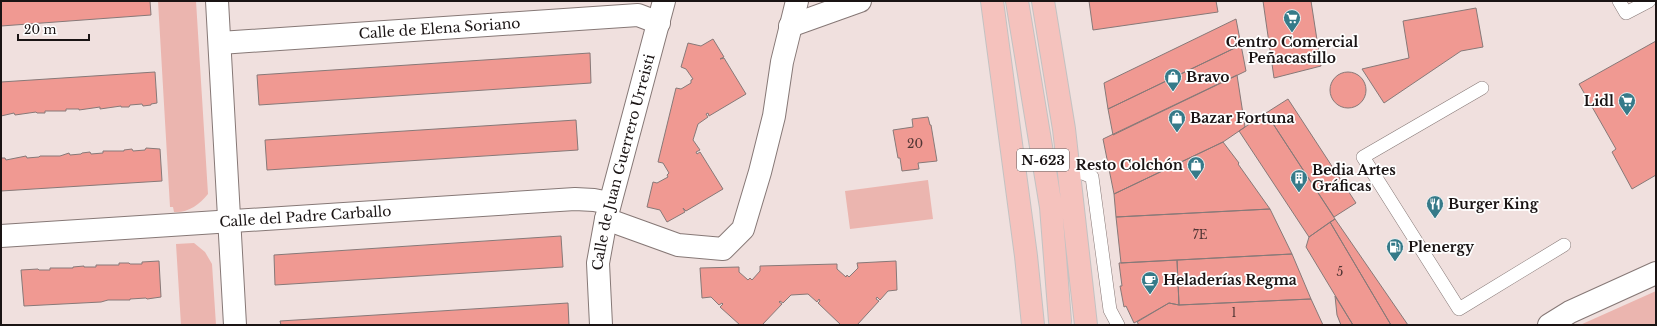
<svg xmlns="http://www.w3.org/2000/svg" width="1657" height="326" font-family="'Libre Baskerville',serif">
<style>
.green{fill:#ebb5af}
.building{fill:#f09992;stroke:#877978}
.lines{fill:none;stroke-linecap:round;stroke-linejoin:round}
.lane-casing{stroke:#867876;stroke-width:14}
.street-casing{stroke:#867876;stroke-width:24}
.highway-casing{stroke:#c3c2c2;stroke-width:24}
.lane{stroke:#fff;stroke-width:13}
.street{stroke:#fff;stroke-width:22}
.highway{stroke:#f5c2bd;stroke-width:22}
.labels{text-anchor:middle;stroke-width:3.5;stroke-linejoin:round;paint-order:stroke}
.number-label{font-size:12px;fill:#503534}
.shield{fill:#fff;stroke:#5f5a5a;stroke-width:1}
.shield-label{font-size:13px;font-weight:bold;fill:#1a1414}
.street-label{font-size:14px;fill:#1a1414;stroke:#fff}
.poi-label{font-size:14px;font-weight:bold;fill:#1a1414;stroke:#fff;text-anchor:start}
</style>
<rect width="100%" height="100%" fill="#f0e0de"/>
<path class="green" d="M158,1h38l12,193c-9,11 -20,19 -34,18l-1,-5h-3z
M928,180l5,39 -83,10 -5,-38z
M194,243l11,9 7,12 4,61h-35l-5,-81z
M1656,291v34h-76z"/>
<path class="building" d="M1,1h149l1,14 -150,11z
M1089,1h127l2,11 -125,18z
M1263,1h48l10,65 -47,12z
M1476,8l7,39 -22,4 -77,52 -22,-34 47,-11 -6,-37z
M1236,19l5,26 -133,64 -4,-26z
M713,39l11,18 -4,2 4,-1 22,36 -37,22 -1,-3 -2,1 2,3 -10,7 -5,16 7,10 -4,2 1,2 3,-2 23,37 -37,22 -3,-3 2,4 -18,10 -7,-12 -13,-3 6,-25 4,1 11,-6 -1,-2 2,-2 -6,-10 -5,-1 18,-74 5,1 10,-6v-3l2,-1 -7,-10 -5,-2 7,-24 13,3z
M1656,41v134l-24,14 -20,-37 4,-3 -37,-65z
M1241,45l5,26 -133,64 -5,-26z
M590,53l1,30 -332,22 -2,-30z
M1330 90a18 18 0 1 1 36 0a18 18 0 1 1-36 0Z
M155,72l2,31 -6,1v1l-8,1 -1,-2 -12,1 -1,2h-8v-1l-21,3v-2l-21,3v-1h-13v2h-21v2h-8l-1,-1 -21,3 -1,-2 -13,3v-34z
M1237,75l8,52 -22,15 -109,52 -11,-55z
M1288,99l68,104 -22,14 -68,-104z
M1266,113l69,106 -26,18 -70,-106z
M928,117l2,8h1l6,36 -19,2 1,6 -17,2 -2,-13h-2l-5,-28 20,-3 -1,-8z
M576,120l2,30 -311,20 -2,-30z
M1223,142l16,21 -1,1 32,45 -154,8 -2,-23z
M146,148l14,1 2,32 -161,10v-33h4l1,2 20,-4 1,2 12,-1 1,-1h20l9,-3 1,2 11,-1 1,-1 8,-1 1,2 12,-1v-2h21v-1l8,-1 1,2 12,-1z
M1270,209l22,45 -171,9 -5,-46z
M1335,219l73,106h-17l-61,-103z
M1330,222l61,103h-38l-47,-78 3,-10z
M561,236l2,31 -288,18 -1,-30z
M1292,254l19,45 -132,6 -2,-45z
M1177,260l2,45 -10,-2 -35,20 -8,-17 -2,1 -4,-21h2l-3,-23z
M159,261l2,36 -14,2 -1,-1 -16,1v1h-22l-7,2 -77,4 -3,-36 17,-1 1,1h11v-2h23v-1l11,-1v1h12v-2h23v-2h10l1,1h12v-2z
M896,261l1,29 -9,1 -8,9 -3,-3 -1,2 3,2 -22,24h-16l-23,-22 2,-2 -1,-2 -2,3 -9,-8 -17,1 -8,8 -3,-2 -1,1 3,2 -20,21h-22l-20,-18 3,-3 -1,-1 -3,2 -8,-8 -9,1 -2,-30 39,-1v5l9,8 2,-2 2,2 8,-9v-5l77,-2v5l9,8 1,-2 2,2 9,-9 -1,-5z
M1335,296l18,29h-12l-4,-10z
M1311,299l12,26h-184l-2,-3 32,-19 10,2z
M568,303l1,22h-288l-1,-4z"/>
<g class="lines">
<g class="lane-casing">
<path id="lane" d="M1619,1l7,12 23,-12
M1482,88l-119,69 96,152 105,-64
M1069,167l23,10 18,133 8,15"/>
</g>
<g class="street-casing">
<g id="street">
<path d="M217,1l18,324"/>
<path d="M790,26l70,-25"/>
<path id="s1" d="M220,43l418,-28 21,8"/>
<path d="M606,219l72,26 45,4 20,-20 17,-57 14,-56 8,-54 15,-61"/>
<path id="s2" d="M1,236l574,-37 19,1 15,3"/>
<path id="s3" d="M601,325l-3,-62 8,-44 58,-218"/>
<path d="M1549,325l21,-13 86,-39"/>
</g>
</g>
<g class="highway-casing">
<path id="highway" d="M992,1l34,255 7,69
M1017,1l34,206 9,114
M1043,1l21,128 22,196"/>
</g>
<use href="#lane" class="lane"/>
<use href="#street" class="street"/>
<use href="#highway" class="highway"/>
</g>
<defs>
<g id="supermarket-pin" transform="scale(0.9)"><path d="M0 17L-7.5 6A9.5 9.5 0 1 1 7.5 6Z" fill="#367a89" stroke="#fff"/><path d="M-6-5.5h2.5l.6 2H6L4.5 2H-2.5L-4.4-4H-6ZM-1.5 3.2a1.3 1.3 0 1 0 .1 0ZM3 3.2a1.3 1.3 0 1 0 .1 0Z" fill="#fff"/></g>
<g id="shop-pin" transform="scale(0.9)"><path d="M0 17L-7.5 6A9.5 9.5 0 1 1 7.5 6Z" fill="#367a89" stroke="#fff"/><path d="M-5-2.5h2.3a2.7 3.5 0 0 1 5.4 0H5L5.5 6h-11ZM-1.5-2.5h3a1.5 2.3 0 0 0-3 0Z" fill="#fff"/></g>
<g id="building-pin" transform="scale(0.9)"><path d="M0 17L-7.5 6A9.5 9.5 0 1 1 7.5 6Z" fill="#367a89" stroke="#fff"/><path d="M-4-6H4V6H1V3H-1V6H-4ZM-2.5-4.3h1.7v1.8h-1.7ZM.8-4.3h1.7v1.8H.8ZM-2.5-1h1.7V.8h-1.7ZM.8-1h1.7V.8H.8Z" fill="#fff"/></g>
<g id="restaurant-pin" transform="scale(0.9)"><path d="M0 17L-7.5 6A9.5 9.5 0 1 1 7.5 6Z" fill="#367a89" stroke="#fff"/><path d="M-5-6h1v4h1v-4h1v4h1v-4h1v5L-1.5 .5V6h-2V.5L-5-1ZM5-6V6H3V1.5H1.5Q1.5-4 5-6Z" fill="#fff"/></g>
<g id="fuel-pin" transform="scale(0.9)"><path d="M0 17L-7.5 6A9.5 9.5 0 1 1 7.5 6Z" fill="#367a89" stroke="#fff"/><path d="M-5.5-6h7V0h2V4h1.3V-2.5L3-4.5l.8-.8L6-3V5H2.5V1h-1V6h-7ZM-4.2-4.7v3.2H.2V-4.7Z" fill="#fff"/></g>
<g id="cafe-pin" transform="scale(0.9)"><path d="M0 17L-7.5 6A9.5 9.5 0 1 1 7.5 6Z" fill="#367a89" stroke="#fff"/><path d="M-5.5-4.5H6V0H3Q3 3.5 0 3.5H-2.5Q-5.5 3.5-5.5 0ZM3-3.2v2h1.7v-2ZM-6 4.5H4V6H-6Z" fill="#fff"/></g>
</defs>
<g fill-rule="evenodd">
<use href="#supermarket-pin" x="1292" y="18"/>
<use href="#shop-pin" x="1173" y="77"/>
<use href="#supermarket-pin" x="1627" y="101"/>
<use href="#shop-pin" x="1177" y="118"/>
<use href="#shop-pin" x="1196" y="165"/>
<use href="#building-pin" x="1299" y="178"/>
<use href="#restaurant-pin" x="1435" y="204"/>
<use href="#fuel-pin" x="1395" y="247"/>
<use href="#cafe-pin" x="1150" y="280"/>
</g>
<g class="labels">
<g class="number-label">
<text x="915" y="148">20</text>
<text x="1200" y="239">7E</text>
<text x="1340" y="276">5</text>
<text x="1234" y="317">1</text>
</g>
<rect class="shield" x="1017" y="149" width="52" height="22" rx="3"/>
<g class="shield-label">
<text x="1043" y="165">N-623</text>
</g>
<g class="street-label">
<text dy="5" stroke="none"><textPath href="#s1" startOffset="220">Calle de Elena Soriano</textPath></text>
<text dy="5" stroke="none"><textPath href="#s3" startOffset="166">Calle de Juan Guerrero Urreisti</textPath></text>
<text dy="5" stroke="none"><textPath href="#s2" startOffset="305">Calle del Padre Carballo</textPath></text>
</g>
<g class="poi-label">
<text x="1292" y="47" text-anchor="middle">Centro Comercial<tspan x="1292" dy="16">Peñacastillo</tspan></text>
<text x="1186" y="82">Bravo</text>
<text x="1614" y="106" text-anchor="end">Lidl</text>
<text x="1190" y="123">Bazar Fortuna</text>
<text x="1183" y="170" text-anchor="end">Resto Colchón</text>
<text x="1312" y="175">Bedia Artes<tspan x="1312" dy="16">Gráficas</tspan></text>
<text x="1448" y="209">Burger King</text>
<text x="1408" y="252">Plenergy</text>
<text x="1163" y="285">Heladerías Regma</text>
</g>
</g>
<rect width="1657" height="326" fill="none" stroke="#1a1414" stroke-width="4"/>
<path d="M18 34v6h71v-6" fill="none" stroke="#1a1414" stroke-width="2"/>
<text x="24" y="34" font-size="12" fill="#1a1414" stroke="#ffffff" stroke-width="3" paint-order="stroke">20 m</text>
</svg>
